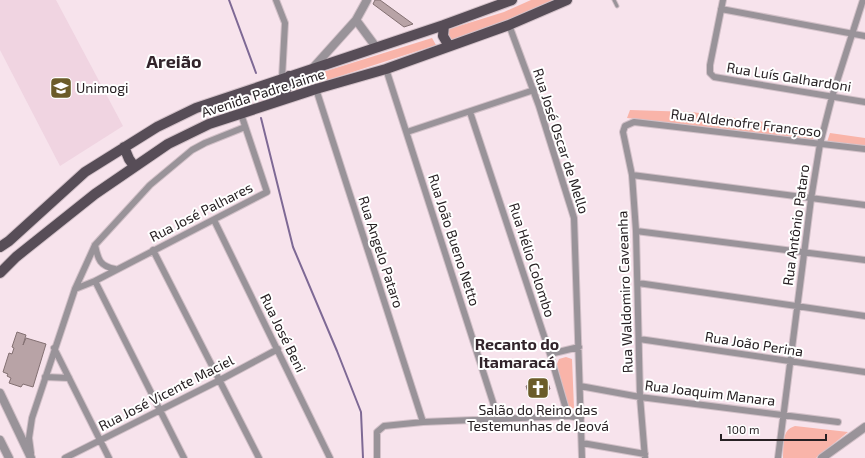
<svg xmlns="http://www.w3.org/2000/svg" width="865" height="458" font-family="'Exo 2',sans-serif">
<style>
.built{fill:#f0d4e1}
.green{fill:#f9b4a9}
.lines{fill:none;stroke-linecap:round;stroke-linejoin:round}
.stream{stroke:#7e6995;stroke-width:2}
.building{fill:#b8a3a6;stroke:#837072}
.service-casing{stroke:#d2c0c8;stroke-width:5}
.minor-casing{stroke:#d2c0c8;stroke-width:8}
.tertiary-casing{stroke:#d2c0c8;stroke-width:10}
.primary-casing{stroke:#d2c0c8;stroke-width:12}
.service{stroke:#999399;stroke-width:3}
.minor{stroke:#999399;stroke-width:6}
.tertiary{stroke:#999399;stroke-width:8}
.primary{stroke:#574d57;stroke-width:10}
.labels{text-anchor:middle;stroke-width:4;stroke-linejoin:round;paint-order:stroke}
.street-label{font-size:14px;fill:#272023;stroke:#fff}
.poi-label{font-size:14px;fill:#272023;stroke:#fff;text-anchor:start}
.quarter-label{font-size:16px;font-weight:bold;fill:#32242b;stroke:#fff}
.district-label{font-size:18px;font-weight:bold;fill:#32242b;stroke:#fff}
</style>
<rect width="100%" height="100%" fill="#f7e3ec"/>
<path class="built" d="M0,0h56l67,126 -63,40 -60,-116z"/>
<path class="green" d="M531,0h29l-110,42 -4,-12 58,-18z
M432,38l4,7 -142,46v-10z
M630,110l62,2 122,17 -1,11 -186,-22z
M830,133l35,5v8l-38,-4z
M566,357l6,2 2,49 -6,2 -11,-46 2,-5z
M795,426l53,6 -32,26h-33c1,-13 -2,-28 12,-32z"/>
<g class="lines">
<path class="stream" d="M229,0l27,73
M261,118l32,129 44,104 24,61 2,46"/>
</g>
<path class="building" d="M375,0h5l33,24 -9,3 -31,-23z
M17,332l9,3 -3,10 3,-7 20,6 -13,43 -10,-3 -2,3 -12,-4 2,-5 -4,-2 1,-2 -5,-2 6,-19 3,1 2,-6 -2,-1z
M547,380l3,9 -21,7 -3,-10z"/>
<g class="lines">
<g class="service-casing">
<path id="service" d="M614,0l3,6"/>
</g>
<g class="minor-casing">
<path id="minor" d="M276,0l9,23 -3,55
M723,0l-13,65v8l4,4 151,25
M721,9l144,27
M509,25l30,81 35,112 8,240
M386,69l112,349
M316,89l107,333
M470,112l80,242 18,62
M407,132l127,-42
M632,175l233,30
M214,220l116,238
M636,231l229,29
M95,245c3,15 5,21 20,24
M153,250l106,208
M95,281l89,177
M638,283l227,33
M75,289l20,-8 172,-89 -26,-78
M639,339l226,33
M54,348l55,110
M550,354l29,-7
M45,377l24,1
M580,386l60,11 198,25
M582,443l63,11
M31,453l-2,-15 3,-20 43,-129 20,-44 55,-60 42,-35 13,-7 40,-16
M65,458l155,-78 58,-31
M377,458v-26l7,-6 39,-4 145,-6 13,2
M645,458l-5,-61 -4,-166 -4,-56 -9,-43 2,-6 9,-4 231,27
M778,458l33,-259 9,-55 12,-47 31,-97"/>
</g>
<g class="tertiary-casing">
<path id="tertiary" d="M356,20l20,27
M311,70l45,-50 11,-20
M0,393l31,65
M0,440l9,18
M822,458l43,-31"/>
</g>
<g class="primary-casing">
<path id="primary" d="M444,25l-1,11 6,10
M279,101l9,-15 1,-10
M124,147l5,12 5,7
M0,247l9,-6 76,-69 72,-45 39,-19 248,-83 68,-25
M0,273l16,-16 79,-63 73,-50 41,-20 107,-35 70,-20 123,-44 58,-25"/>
</g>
<use href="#service" class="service"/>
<use href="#minor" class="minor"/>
<use href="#tertiary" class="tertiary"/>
<use href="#primary" class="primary"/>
</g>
<defs>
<g id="university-square" transform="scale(1.15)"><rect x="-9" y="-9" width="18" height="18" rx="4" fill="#6b5c29" stroke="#fff"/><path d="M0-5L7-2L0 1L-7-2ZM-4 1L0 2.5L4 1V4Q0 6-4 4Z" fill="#fff"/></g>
<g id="church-square" transform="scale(1.15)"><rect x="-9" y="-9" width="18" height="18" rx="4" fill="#6b5c29" stroke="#fff"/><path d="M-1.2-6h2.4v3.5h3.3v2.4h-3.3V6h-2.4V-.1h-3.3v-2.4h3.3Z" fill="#fff"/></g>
</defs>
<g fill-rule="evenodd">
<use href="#university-square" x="61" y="88"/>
<use href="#church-square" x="538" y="388"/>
</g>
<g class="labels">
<g class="street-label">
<text transform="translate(789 77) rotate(9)" y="5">Rua Luís Galhardoni</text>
<text transform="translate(263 93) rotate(-18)" y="5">Avenida Padre Jaime</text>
<text transform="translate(746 123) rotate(7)" y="5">Rua Aldenofre Françoso</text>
<text transform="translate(561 141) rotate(72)" y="5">Rua José Oscar de Mello</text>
<text transform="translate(201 212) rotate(-27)" y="5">Rua José Palhares</text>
<text transform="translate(796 225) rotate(-82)" y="5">Rua Antônio Pataro</text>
<text transform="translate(454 240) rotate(72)" y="5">Rua João Bueno Netto</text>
<text transform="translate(381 252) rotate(72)" y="5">Rua Angelo Pataro</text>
<text transform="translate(532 260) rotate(72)" y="5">Rua Hélio Colombo</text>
<text transform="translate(625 292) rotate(-92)" y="5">Rua Waldomiro Caveanha</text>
<text transform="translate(283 333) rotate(64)" y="5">Rua José Beni</text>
<text transform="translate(754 344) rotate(9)" y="5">Rua João Perina</text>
<text transform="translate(166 393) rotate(-27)" y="5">Rua José Vicente Maciel</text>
<text transform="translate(710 393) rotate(7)" y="5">Rua Joaquim Manara</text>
</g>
<g class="poi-label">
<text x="76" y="93">Unimogi</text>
<text x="538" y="415" text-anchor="middle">Salão do Reino das<tspan x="538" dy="16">Testemunhas de Jeová</tspan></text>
</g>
<g class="quarter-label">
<text x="517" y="350">Recanto do<tspan x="517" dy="18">Itamaracá</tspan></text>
</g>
<g class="district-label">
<text x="174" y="68">Areião</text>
</g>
</g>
<path d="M721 434v6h105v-6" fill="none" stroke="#272023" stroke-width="2"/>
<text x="727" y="434" font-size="12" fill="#272023" stroke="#ffffff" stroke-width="3" paint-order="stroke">100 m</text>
</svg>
